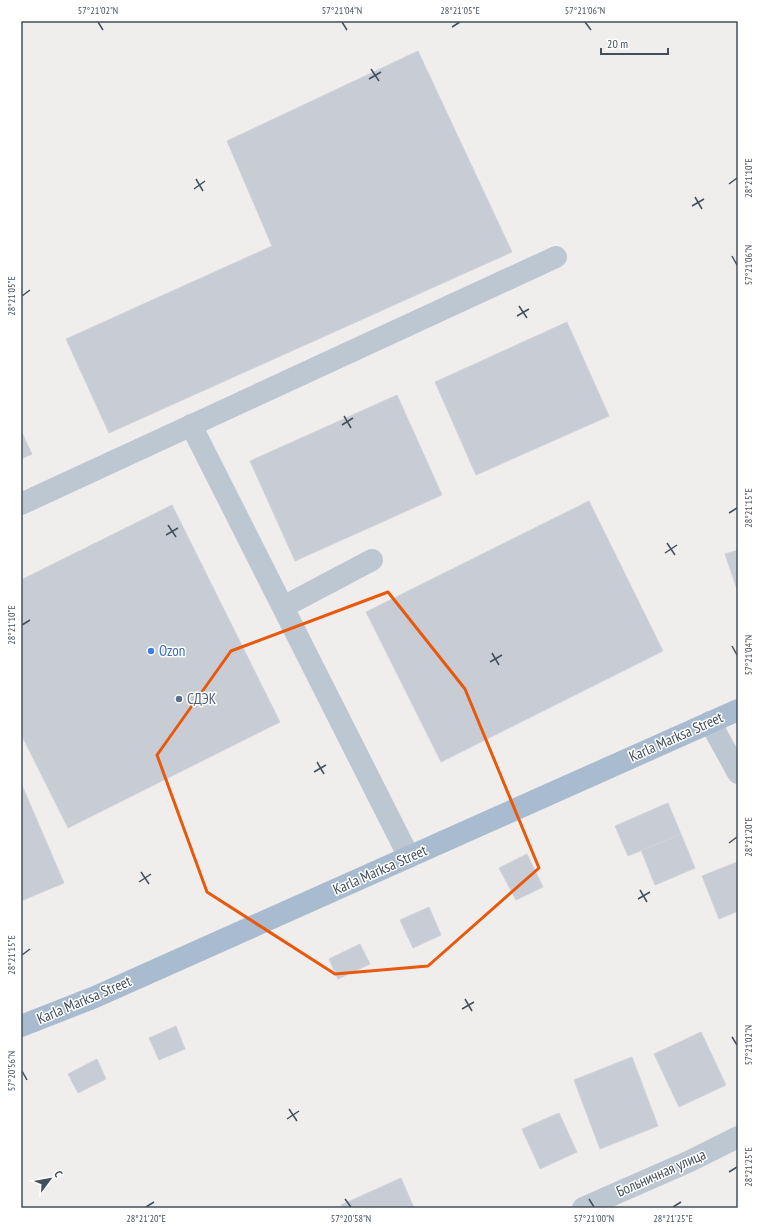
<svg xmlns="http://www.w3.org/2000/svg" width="759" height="1229" font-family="'PT Sans Narrow',sans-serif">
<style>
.building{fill:#c8ccd4;stroke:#d0d3da}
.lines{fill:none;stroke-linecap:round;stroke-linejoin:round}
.minor{stroke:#bcc7d1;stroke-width:22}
.major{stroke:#a9bccf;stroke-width:22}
.marked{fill:none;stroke:#e8590c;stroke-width:3;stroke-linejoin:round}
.ticks{fill:none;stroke:#43505c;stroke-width:1.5}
.shop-dot{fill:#3f7fe0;stroke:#fff;stroke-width:1.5}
.service-dot{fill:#5c6f8a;stroke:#fff;stroke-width:1.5}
.labels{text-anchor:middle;stroke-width:3;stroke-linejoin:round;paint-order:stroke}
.shop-label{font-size:15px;fill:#366cbe;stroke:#fff;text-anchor:start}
.service-label{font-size:15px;fill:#4e5e75;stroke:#fff;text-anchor:start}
.street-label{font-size:15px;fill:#43505c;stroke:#fff}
.neatline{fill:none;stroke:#43505c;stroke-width:1.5}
.ticks-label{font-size:10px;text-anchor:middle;fill:#43505c}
</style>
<rect width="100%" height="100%" fill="#f0eded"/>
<path class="building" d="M418,51l94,201 -403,181 -43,-94 206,-93 -45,-105z
M567,322l42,94 -133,59 -41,-93z
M397,395l45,100 -147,66 -45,-100z
M21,431l11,23 -11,5z
M589,501l74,150 -222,111 -75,-150z
M172,505l108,217 -212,106 -47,-94v-154z
M738,550v42l-13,-38z
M21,783l43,100 -43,18z
M668,803l13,31 -53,22 -13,-30z
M681,834l14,34 -40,17 -14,-35z
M527,854l16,33 -27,13 -17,-32z
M737,862l1,3v46l-19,8 -17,-43z
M429,907l12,28 -28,13 -13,-28z
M360,944l10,20 -32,15 -9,-20z
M176,1026l9,23 -26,11 -10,-22z
M701,1032l25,53 -47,22 -25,-53z
M632,1057l26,69 -58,23 -26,-69z
M97,1059l9,20 -28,14 -10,-19z
M559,1113l18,39 -37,17 -18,-40z
M401,1178l13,30h-72l-1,-3z"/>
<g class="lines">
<path class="minor" d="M191,425l218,432
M21,504l535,-247
M283,607l89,-47
M710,722l28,51
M583,1208l107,-47 48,-24"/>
<path class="major" d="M21,1026l74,-29 643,-287"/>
</g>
<path class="marked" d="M388,592l77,97 74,179 -111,98 -93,8 -128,-82 -50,-137 74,-104z"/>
<path class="ticks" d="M98,22l5,8M342,22l5,8M585,22l6,8M452,27l8,-5M371,69l8,12M369,79l12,-7M196,179l7,12M729,184l8,-6M194,189l11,-8M695,197l7,12M692,206l12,-7M732,256l5,9M22,296l8,-6M519,306l8,12M517,316l12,-7M344,416l7,12M342,425l11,-7M729,513l8,-5M168,525l8,12M166,535l12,-7M667,543l8,12M665,553l12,-8M22,625l8,-5M732,646l5,9M492,653l7,12M490,662l12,-7M317,762l7,12M314,772l12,-7M729,843l8,-6M141,872l8,12M139,882l12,-8M640,890l7,12M638,899l12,-7M22,955l8,-6M465,999l7,12M462,1009l12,-7M732,1037l5,8M22,1071l5,9M289,1109l8,12M287,1119l12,-8M729,1172l8,-5M345,1199l6,8M589,1199l5,8M146,1207l8,-5M673,1207l8,-5"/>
<circle class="shop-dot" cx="151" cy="651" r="4"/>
<circle class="service-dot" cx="179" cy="699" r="4"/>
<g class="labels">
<g class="shop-label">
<text x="159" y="656">Ozon</text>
</g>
<g class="service-label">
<text x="187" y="704">СДЭК</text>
</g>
<g class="street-label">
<text transform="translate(676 737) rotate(-24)" y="5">Karla Marksa Street</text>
<text transform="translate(380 870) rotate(-24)" y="5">Karla Marksa Street</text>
<text transform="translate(84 1000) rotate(-23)" y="5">Karla Marksa Street</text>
<text transform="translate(661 1173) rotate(-24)" y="5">Больничная улица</text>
</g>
</g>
<rect width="759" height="1229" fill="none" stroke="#ffffff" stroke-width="44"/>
<g transform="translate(50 1179) rotate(58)" stroke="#ffffff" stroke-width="3" paint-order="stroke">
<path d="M0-3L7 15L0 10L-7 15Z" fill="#43505c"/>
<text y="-6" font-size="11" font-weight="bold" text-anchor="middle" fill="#43505c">С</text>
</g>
<path d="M601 48v6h67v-6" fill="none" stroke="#43505c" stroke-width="2"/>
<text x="607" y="48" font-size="12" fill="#43505c" stroke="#ffffff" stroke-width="3" paint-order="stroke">20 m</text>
<rect x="22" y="22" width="715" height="1185" class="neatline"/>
<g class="ticks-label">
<text x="98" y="14">57°21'02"N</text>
<text x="342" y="14">57°21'04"N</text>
<text x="460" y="14">28°21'05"E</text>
<text x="585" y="14">57°21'06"N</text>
<text transform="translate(748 178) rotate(-90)" y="4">28°21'10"E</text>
<text transform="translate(748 265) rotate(-90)" y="4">57°21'06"N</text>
<text transform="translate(11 296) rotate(-90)" y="4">28°21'05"E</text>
<text transform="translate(748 508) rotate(-90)" y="4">28°21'15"E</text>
<text transform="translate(11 625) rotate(-90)" y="4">28°21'10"E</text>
<text transform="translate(748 655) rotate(-90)" y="4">57°21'04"N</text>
<text transform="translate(748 837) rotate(-90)" y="4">28°21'20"E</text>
<text transform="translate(11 955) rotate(-90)" y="4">28°21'15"E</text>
<text transform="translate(748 1045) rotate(-90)" y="4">57°21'02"N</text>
<text transform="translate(11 1071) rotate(-90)" y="4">57°20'56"N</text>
<text transform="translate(748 1167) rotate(-90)" y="4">28°21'25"E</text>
<text x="146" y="1222">28°21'20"E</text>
<text x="351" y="1222">57°20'58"N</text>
<text x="594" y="1222">57°21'00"N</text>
<text x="673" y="1222">28°21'25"E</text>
</g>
</svg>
